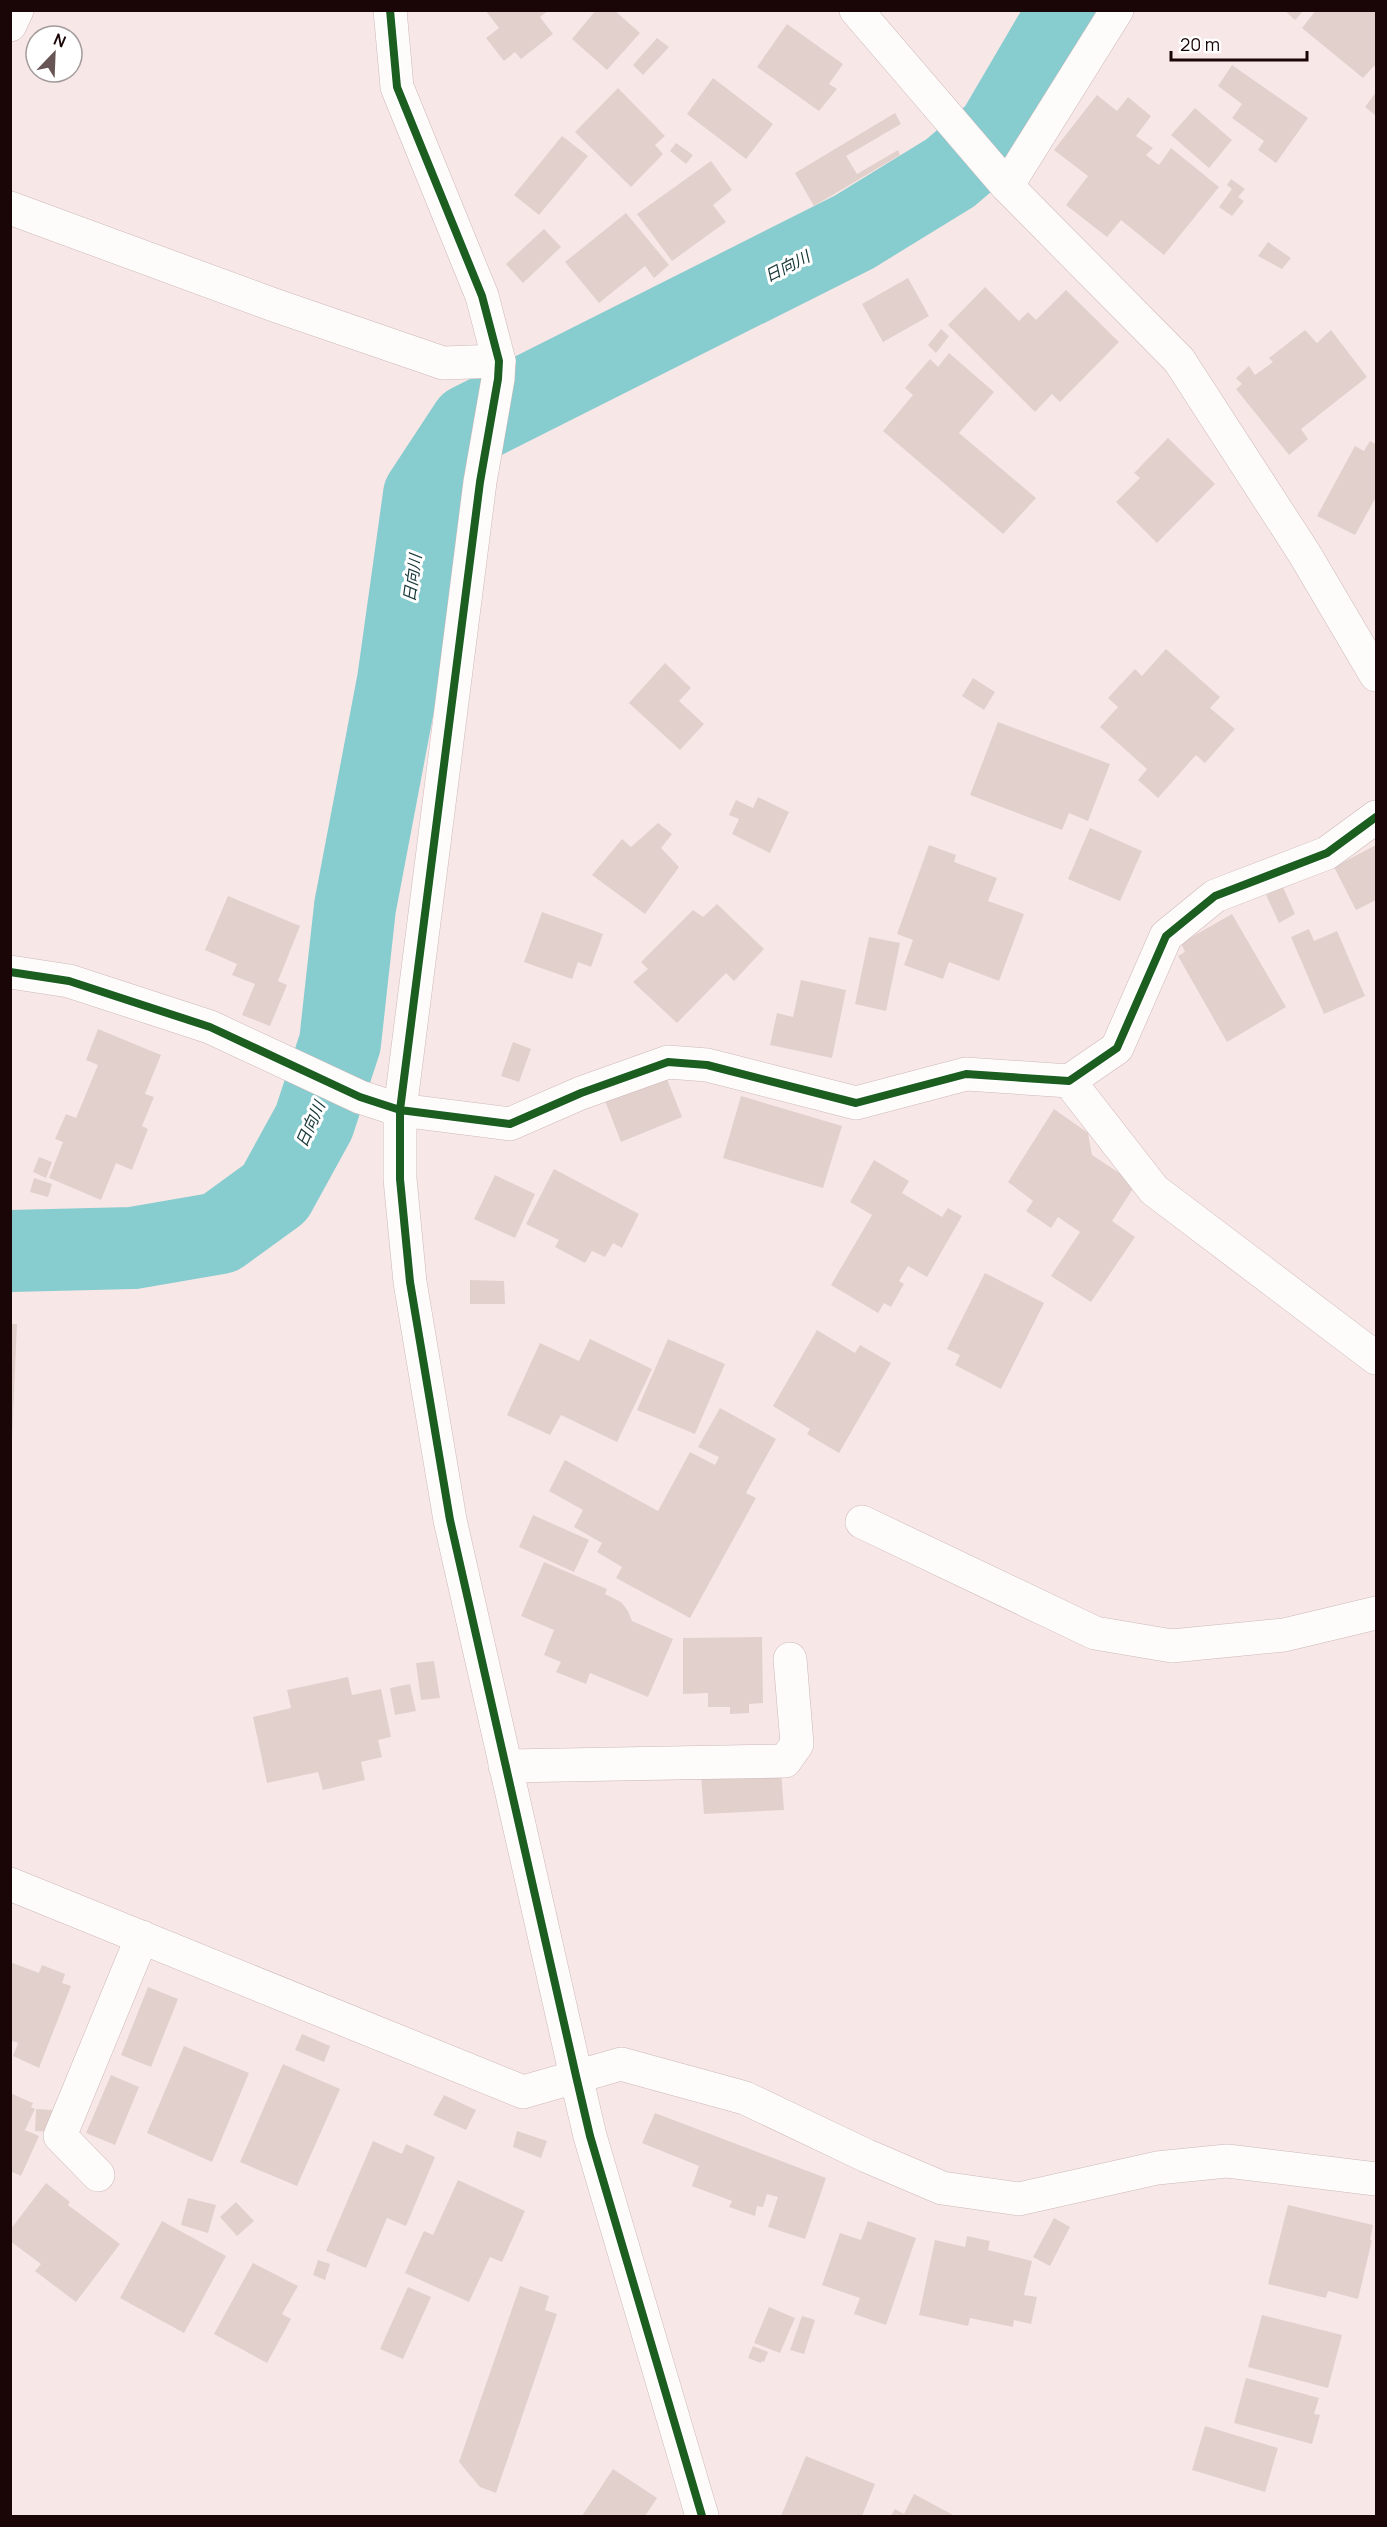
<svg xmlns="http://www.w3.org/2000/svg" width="1387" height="2527" font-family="Manrope,'Noto Sans JP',sans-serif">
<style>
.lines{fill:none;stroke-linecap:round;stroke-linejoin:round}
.river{stroke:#87ccce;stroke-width:82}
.building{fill:#e2d0cd}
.street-casing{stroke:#cdb9b9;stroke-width:34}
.secondary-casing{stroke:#cdb9b9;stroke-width:34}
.street{stroke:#fefbfb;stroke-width:33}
.secondary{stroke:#fefbfb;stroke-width:33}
.cycleway-casing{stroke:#fff;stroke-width:11}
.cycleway{stroke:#1b5e20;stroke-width:8}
.labels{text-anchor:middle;stroke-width:6;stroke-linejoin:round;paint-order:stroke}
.water-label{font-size:16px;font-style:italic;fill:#153637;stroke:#fff}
</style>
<rect width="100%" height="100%" fill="#f8e7e7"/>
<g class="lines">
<path class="river" d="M10,1251l123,-3 87,-15 55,-40 39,-71 26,-79 15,-136 43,-226 26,-186 46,-70 384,-193 96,-59 47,-40 72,-123"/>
</g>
<path class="building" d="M485,10h64l-9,7 13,17 -32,25 -6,-7 -11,9 -18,-23 13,-10z
M596,10h18l26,23 -33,37 -35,-31z
M1284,10h20l-9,10z
M1316,10h60v57l-2,-1 -11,12 -61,-50z
M787,24l56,40 -14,20 8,5 -18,22 -62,-44z
M657,38l12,9 -26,28 -10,-10z
M1232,65l76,53 -32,45 -18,-13 6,-9 -32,-23 10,-14 -24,-18z
M713,78l60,46 -27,35 -59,-45z
M618,88l47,48 -10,9 8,9 -32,33 -56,-55z
M1376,92v24l-11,-9z
M1097,95l20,16 11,-14 23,19 -15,20 17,12 -7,7 13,10 12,-17 48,39 -55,68 -43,-35 -14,17 -41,-32 22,-29 -34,-26z
M1195,108l37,32 -23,28 -38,-33z
M895,113l6,11 -55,32 11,18 41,-24 2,5 -86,51 -19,-33z
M562,136l26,20 -49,59 -25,-20z
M676,143l17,12 -7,9 -16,-13z
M711,161l21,29 -19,15 13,17 -54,39 -35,-47z
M1231,179l14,10 -7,8 6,4 -12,15 -13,-9 13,-18 -5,-4z
M626,213l43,52 -15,13 -9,-12 -46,37 -34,-41z
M544,229l17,18 -38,36 -17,-19z
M1268,242l23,16 -9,11 -24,-13z
M908,278l21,38 -46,26 -21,-38z
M985,287l34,34 9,-9 8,8 30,-30 53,52 -59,60 -8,-8 -17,18 -87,-87z
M941,329l8,7 -13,17 -8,-8z
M1305,330l12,13 14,-13 36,47 -66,52 7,10 -19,16 -53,-66 6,-5 -6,-6 13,-12 6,9 18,-13 -4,-4z
M949,353l45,39 -35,41 77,65 -33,36 -120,-103 30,-36 -8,-7 25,-29 8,8z
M1168,438l47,46 -58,59 -41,-41 24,-24 -6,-5z
M1370,441l6,3v53l-21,38 -38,-19 38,-70 9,5z
M1166,649l54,48 -10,11 25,21 -30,34 -9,-8 -38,43 -20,-18 9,-11 -47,-42 18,-20 -10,-9 27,-29 7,7z
M665,663l26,25 -12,13 25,23 -24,26 -51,-47z
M973,678l22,14 -11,18 -22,-14z
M998,722l112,42 -22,57 -19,-8 -7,17 -92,-35z
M758,797l31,15 -19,41 -38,-19 7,-15 -10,-4 7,-15 17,8z
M658,823l14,11 -11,14 18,19 -34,47 -53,-39 30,-36 9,8z
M1090,828l52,23 -22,50 -52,-22z
M929,845l27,10 -2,7 43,16 -9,23 36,13 -25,67 -50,-19 -6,17 -39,-14 9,-25 -16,-6z
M1376,845v55l-20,10 -22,-43z
M1283,887l12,27 -16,9 -13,-28z
M228,896l72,30 -22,55 9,4 -17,41 -28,-11 13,-31 -23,-9 5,-11 -32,-14z
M717,904l47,45 -30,32 -8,-8 -49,50 -44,-41 15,-13 -7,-7 52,-52 10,7z
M542,912l61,22 -12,33 -13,-5 -6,17 -48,-17z
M1232,914l54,93 -59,35 -49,-86 7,-4 -4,-9z
M1309,929l5,12 23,-10 28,65 -41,18 -33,-77z
M869,937l31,6 -14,68 -31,-7z
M801,980l45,10 -14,68 -62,-13 7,-32 16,4z
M98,1029l63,26 -16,39 9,3 -12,29 6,3 -16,41 -16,-7 -15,37 -52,-22 14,-36 -8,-3 11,-25 10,4 22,-53 -12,-5z
M513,1042l18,7 -12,33 -18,-6z
M663,1069l19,48 -61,25 -19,-49z
M741,1096l101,30 -19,62 -100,-30z
M1054,1109l34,24 4,22 44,29 -24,37 23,16 -44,65 -40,-26 29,-44 -22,-15 -7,11 -25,-17 7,-10 -25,-19z
M39,1157l13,5 -6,16 -13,-6z
M874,1160l35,21 -7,12 40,24 6,-9 14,8 -35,61 -19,-11 -9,15 5,3 -13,23 -7,-4 -6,10 -47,-28 41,-70 -22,-13z
M554,1169l85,45 -17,34 -9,-5 -8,14 -13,-6 -7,12 -30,-16 4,-7 -33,-16z
M495,1175l40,19 -20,44 -41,-19z
M34,1178l18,6 -4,13 -18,-5z
M985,1273l59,30 -43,86 -46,-24 5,-10 -13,-6z
M470,1280l34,1 1,23h-35z
M10,1324h7l-5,115h-2z
M817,1330l38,23 5,-8 31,18 -52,90 -32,-19 3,-5 -37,-23z
M590,1339l62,30 -35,73 -56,-27 -11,20 -43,-20 33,-72 39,18z
M668,1339l57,25 -30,70 -58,-24z
M720,1408l56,31 -30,54 10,5 -66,120 -74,-40 6,-11 -25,-15 5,-9 -28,-16 9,-17 -34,-19 16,-31 93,51 32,-59 25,13 4,-8 -21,-10z
M533,1515l56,25 -15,32 -55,-25z
M544,1562l63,27 -2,5 16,8 7,9 4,10 41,18 -25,58 -58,-24 -4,11 -30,-12 5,-10 -17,-7 10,-25 -33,-14z
M762,1637l1,66 -14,1v9l-19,1v-7h-22v-14l-25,1v-56z
M434,1661l6,37 -19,2 -5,-37z
M348,1677l4,18 29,-6 10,48 -13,3 4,17 -21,5 4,18 -42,10 -5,-18 -51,11 -14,-66 38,-9 -4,-18z
M410,1684l6,27 -21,4 -5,-27z
M781,1771l3,39 -80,4 -3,-39z
M10,1962l29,11 3,-8 23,9 -3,9 9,3 -32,82 -26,-12 5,-13 -8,-3z
M148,1987l30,12 -27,68 -30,-12z
M302,2034l28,12 -6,16 -29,-12z
M184,2046l65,27 -37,89 -65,-29z
M283,2064l57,25 -43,97 -57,-24z
M111,2075l28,12 -24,58 -29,-12z
M10,2093l23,10 -2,4 4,2 -10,21 14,6 -18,40 -11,-5z
M444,2095l32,15 -10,20 -33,-15z
M36,2109l16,1 -1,22 -16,-1z
M655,2113l171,65 -21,61 -37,-12 10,-30 -11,-3 -4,13 -6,-1 -2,10 -26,-9 3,-6 -40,-15 7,-20 -57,-23z
M517,2131l30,10 -6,17 -28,-11z
M373,2141l29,13 4,-10 29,13 -29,69 -19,-8 -21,50 -40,-17z
M458,2180l67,31 -23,51 -12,-5 -21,45 -64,-29 19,-42 9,4z
M46,2183l24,19 -2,3 52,39 -44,58 -41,-31 6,-7 -31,-23v-11z
M188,2198l28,7 -8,28 -27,-8z
M236,2202l18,19 -17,15 -17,-19z
M1288,2205l85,20 -3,15h2l-14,59 -30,-8 -2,7 -58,-14z
M1054,2218l16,9 -20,39 -17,-9z
M162,2221l64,35 -42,77 -64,-35z
M868,2221l48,17 -30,87 -32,-11 6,-16 -38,-13 18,-52 21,7z
M967,2236l23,5 -2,9 44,11 -8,34 13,2 -6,27 -17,-4 -1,7 -43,-9 -2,8 -49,-11 16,-75 30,7z
M318,2260l12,4 -5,16 -12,-5z
M253,2263l45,23 -16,28 9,5 -24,44 -53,-29z
M520,2286l29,10 -4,14 12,4 -61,179 -16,-6 -21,-25z
M408,2287l23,10 -28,62 -23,-10z
M769,2307l26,11 -15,35 -26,-10z
M1262,2315l80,20 -14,53 -80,-21z
M802,2316l13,4 -11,34 -14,-4z
M753,2346l15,6 -4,10 -2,-1 -1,2 -13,-5z
M1246,2378l73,20 -5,16 6,1 -8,29 -78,-21z
M1205,2426l73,22 -13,44 -73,-22z
M806,2456l69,28 -13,32h-81z
M613,2469l44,29 -12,18h-63z
M914,2494l41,22h-64l4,-7 9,5z"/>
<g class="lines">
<g class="street-casing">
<path id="street" d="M856,10l151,176 172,174 125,193 72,122
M10,25l7,-15
M1007,186l110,-176
M10,208l264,97 169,58 56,-2
M10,972l59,9 141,46 150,70 40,13 110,14 71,-31 87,-31 39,3 149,38 110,-29 103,7 48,-33 49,-112 49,-40 112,-43 49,-36
M1069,1081l85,109 222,168
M862,1522l233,111 77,13 112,-11 92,-22
M505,1766l280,-5 12,-17 -7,-85
M10,1884l513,208 98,-28 124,34 122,58 75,32 77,11 138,-31 70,-7 149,18
M98,2175l-38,-39 82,-199"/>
</g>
<g class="secondary-casing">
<path id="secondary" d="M390,10l7,77 85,209 17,65 -1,18 -18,103 -80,628v69l10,103 40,238 126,556 14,60 112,380"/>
</g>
<use href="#street" class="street"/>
<use href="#secondary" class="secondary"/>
<g class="cycleway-casing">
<path id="cycleway" d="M390,10l7,77 85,209 17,65 -1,18 -18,103 -80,628v69l10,103 40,238 126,556 14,60 112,380
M10,972l59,9 141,46 150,70 40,13 110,14 71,-31 87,-31 39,3 149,38 110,-29 103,7 48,-33 49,-112 49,-40 112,-43 49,-36"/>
</g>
<use href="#cycleway" class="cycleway"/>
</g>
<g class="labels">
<g class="water-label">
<text transform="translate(787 266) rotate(-27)" y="6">日向川</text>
<text transform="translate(412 578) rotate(-82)" y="6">日向川</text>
<text transform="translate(310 1124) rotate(-66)" y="6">日向川</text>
</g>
</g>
<rect width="1387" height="2527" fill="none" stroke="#1b0607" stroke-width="24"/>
<g transform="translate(54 54) rotate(23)"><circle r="28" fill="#ffffff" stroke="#a49b9c" stroke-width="1.5"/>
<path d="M0-4.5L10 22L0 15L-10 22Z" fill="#685555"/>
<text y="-9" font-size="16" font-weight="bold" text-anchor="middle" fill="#1b0607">N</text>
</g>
<path d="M1171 51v9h136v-9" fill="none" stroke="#1b0607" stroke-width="3"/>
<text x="1180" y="51" font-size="18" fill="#1b0607" stroke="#ffffff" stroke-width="4.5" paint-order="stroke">20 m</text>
</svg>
